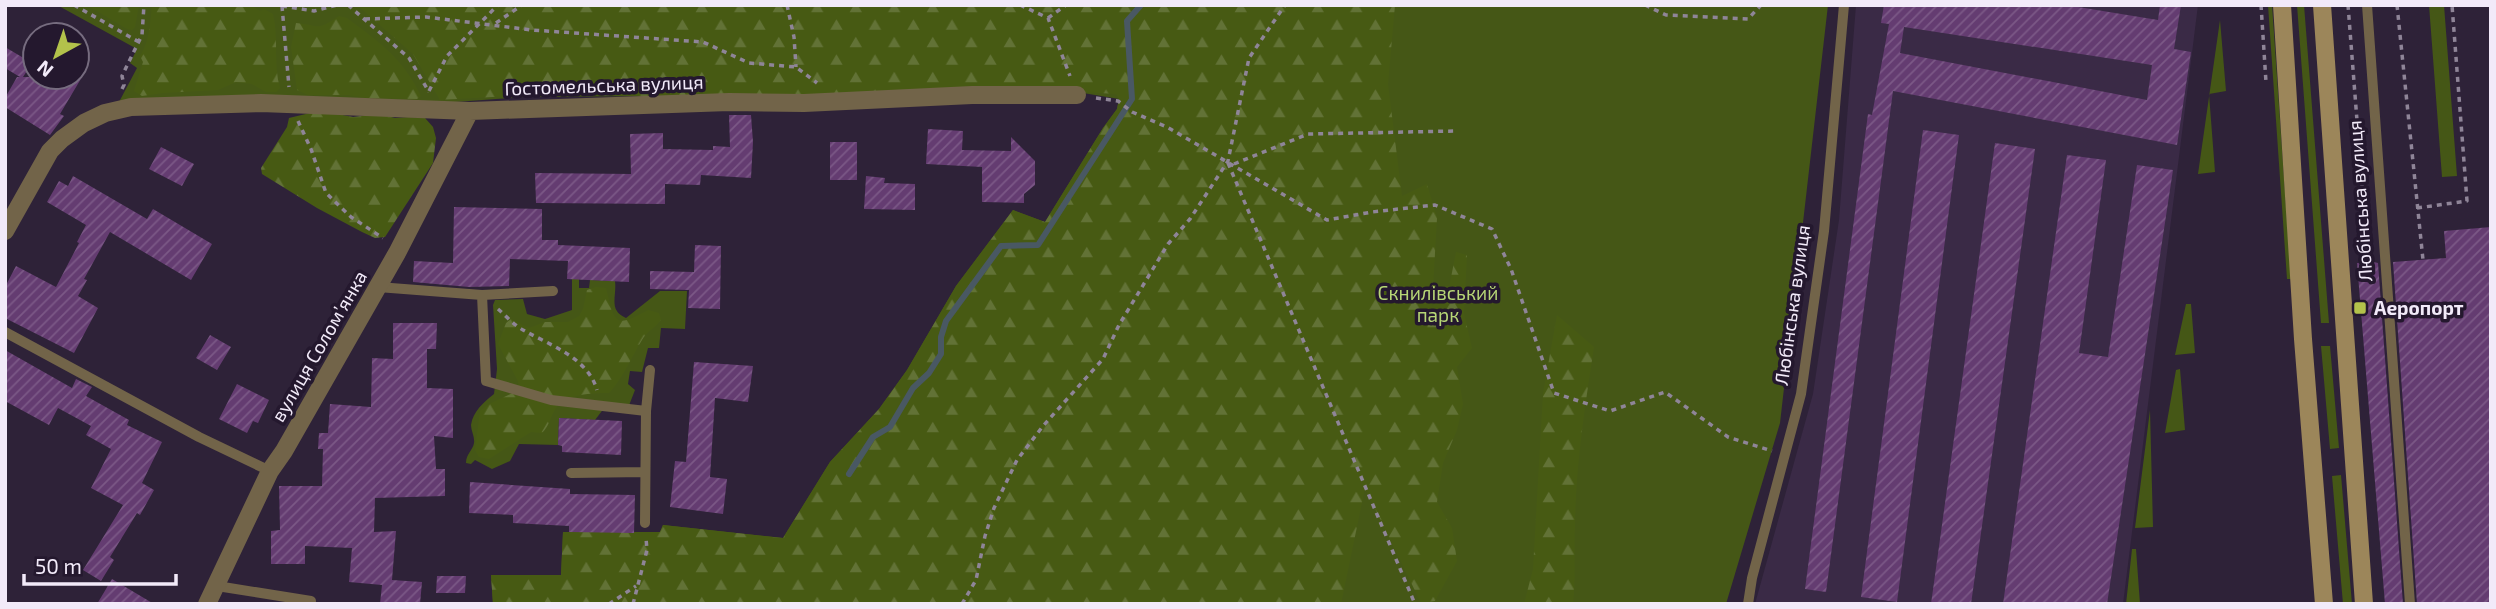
<svg xmlns="http://www.w3.org/2000/svg" width="2496" height="609" font-family="'Exo 2',sans-serif">
<style>
.built{fill:#3a2a46}
.green{fill:#455716}
.forest{fill:url(#forest-firs)}
.lines{fill:none;stroke-linecap:round;stroke-linejoin:round}
.stream{stroke:#495863;stroke-width:6}
.building{fill:url(#building-hatch);fill-rule:evenodd}
.path{stroke:#8f8598;stroke-width:3.5;stroke-dasharray:5 5;stroke-linecap:butt}
.lane{stroke:#726449;stroke-width:10}
.street{stroke:#726449;stroke-width:18}
.secondary{stroke:#9c865a;stroke-width:18}
.poi-dot{fill:#b3c24b;stroke:#24182e;stroke-width:2.5}
.labels{text-anchor:middle;stroke-width:7;stroke-linejoin:round;paint-order:stroke}
.street-label{font-size:19px;fill:#f2eaf9;stroke:#24182e}
.park-label{font-size:19px;fill:#b7d676;stroke:#24182e}
.poi-label{font-size:19px;font-weight:bold;fill:#f2eaf9;stroke:#24182e;text-anchor:start}
</style>
<defs>
<pattern id="forest-firs" width="22" height="20" patternUnits="userSpaceOnUse" patternTransform="scale(1.75)"><rect width="22" height="20" fill="#475a13"/><path d="M5 1l3.5 6h-7zM16 11l3.5 6h-7z" fill="#627236"/></pattern>
<pattern id="building-hatch" width="6" height="6" patternUnits="userSpaceOnUse" patternTransform="scale(1.75)"><rect width="6" height="6" fill="#643c71"/><path d="M-1 1l2-2M0 6l6-6M5 7l2-2" fill="none" stroke="#7b5886"/></pattern>
</defs>
<rect width="100%" height="100%" fill="#2e2238"/>
<path class="built" d="M1856,5h342l-75,599h-368l58,-210 26,-174z"/>
<path class="green" d="M57,5h1771l-48,418 -54,181h-1233l-2,-29h70l2,-43h97l3,-7 120,13 47,-76 49,-53 28,-39 49,-84 57,-76 32,12 58,-94 14,-19 2,-10 -36,-6 -560,4 -95,7 -309,-2 18,-34 -7,-5 7,-14z
M2268,5h4l19,274h-4z
M2297,5h7l25,318h-8z
M2429,5h15l13,171 -15,1z
M2220,20l6,71 -17,3 6,78 -17,2z
M572,279h7v9h10l1,-8 25,1c2,16 -7,29 11,37l34,-27h27l-2,38 -24,-1 -2,20h-11l-6,24 -12,-1 -2,13 7,6 -7,18 -20,-5 -13,17 -36,-2 -1,27 -39,-1 -9,17 -18,8 -17,-9 -4,4 -5,-1c0,-9 7,-13 8,-20 1,-6 -3,-12 -3,-18 2,-14 13,-23 23,-31l3,-25 -4,-64 2,-5 28,-1 4,15 18,5 27,-9z
M2186,304h5l4,49 -20,2z
M2321,346h9l9,102 -9,1z
M2180,369l5,61 -20,3 11,-63z
M2150,410l3,117 -18,1z
M2341,475l11,129h-9l-11,-128z
M2132,549h4l4,55h-14z"/>
<path class="forest" d="M87,5h52l-4,22 -3,3 -5,-1z
M152,5h98l10,6 4,-2 9,5c6,24 0,50 7,74l-4,4h-10l-14,-8 -16,-2 -18,8 -55,3 -21,3 -8,-5 9,-29 -3,-6c10,-16 10,-32 12,-51z
M357,5h1038l-7,79 14,112 25,-12 10,34 -5,88 16,-13 8,-41 11,3 -3,59 8,34 -15,19 6,37 -6,26 -14,33 -6,39 15,26 5,33 -22,40 -14,2 -56,-115 -24,116h-848l-2,-29h70l2,-43h97l3,-7 120,13 47,-76 49,-53 28,-39 49,-84 57,-76 32,12 58,-94 14,-19 2,-10 -3,-5 -33,-2 -286,5 -272,-2 -85,5 -27,-46z
M339,16l8,2c32,24 56,40 74,78l-4,3 -50,-1 -19,-3h-40l-11,-5 -6,-43 5,-24c25,2 19,9 43,-7z
M310,113h22l21,4 26,-3 16,4 15,-1 15,1 8,9 3,11 -3,25 -48,74 -10,1 -13,-6 -45,-24 -55,-34 -1,-6 26,-41 2,-9z
M596,287l10,1c9,37 9,40 42,22l11,3 2,7c-6,8 -15,12 -19,20 -11,18 -19,38 -33,53 -16,0 -44,1 -53,15 -6,9 -6,17 -14,25l-11,-1 -42,27 -10,-2 -4,-7 5,-39 9,-7 30,-14 -1,-9 -20,-37 8,-21 5,-4 18,9 16,-6h23l11,-6 4,-7 4,-19z
M1557,315l37,32c-9,59 -18,117 -19,176 -1,27 1,54 -2,81h-49l9,-35 10,-176z"/>
<g class="lines">
<path class="stream" d="M849,474l24,-37 17,-10 23,-39 16,-15 12,-19v-17l5,-16 55,-75 37,-1 94,-146 -5,-78 14,-16"/>
</g>
<path class="building" d="M1884,5h182l92,15 2,-15h21l-7,44 17,3 -14,93 -284,-54 -67,501 -21,-3 63,-475 4,1 17,-91 -8,-1zM1904,27l248,38 -5,35 -247,-47z
M5,47l27,16 -9,14h59l-22,37 4,2 -14,19 -45,-28v-9l12,-21h3l-15,-9z
M729,115h22l2,27 -2,36 -50,-3 -1,10 -35,-1v20l-129,-1 -1,-30 96,1 -1,-40 33,-1v16l50,1v-4l17,1z
M928,129l35,2 -1,19 49,1v-14l24,24v24l-11,9v9l-42,-1v-35l-56,-3z
M1923,130l36,5 -62,467 -36,-5z
M830,142h27v38h-27z
M1995,143l40,6 -64,455h-40z
M161,147l33,17 -12,22 -33,-17z
M2067,155l39,5 -27,193 29,4 29,-192 36,5 -66,434h-104z
M73,176l74,43 6,-10 59,35 -21,36 -81,-48 -26,47 3,1 -9,16 20,12 -24,45 -69,-35v-31l11,-21 40,21 23,-44 -2,-1 9,-17 -39,-23 12,-21 9,5z
M866,176l19,2 -1,5 31,1v26l-51,-1z
M454,207l88,2v31h16v5l72,3 -1,34 -62,-3 1,-18 -58,-2 -1,27 -40,1 -56,-5 1,-21 39,2z
M2491,227v377h-74l-24,-342 53,-4 -2,-27z
M695,245l26,1 -1,63 -32,-1 1,-18 -39,-1v-18l44,1z
M2374,262l4,1 25,341h-18l-28,-341z
M393,323h44l-1,26h-9v39l26,1v49l-19,-2 2,33h9v27l-70,2 -1,34 22,-1 -4,49 30,2 -2,22h-40l2,-19 -33,-3 3,-34 -47,-2v18h-34v-33l9,-1 -1,-44h43l1,-37h-5l1,-16h9l2,-29 41,3 1,-49 21,1z
M210,335l21,12 -14,23 -21,-12z
M5,350l67,38 4,-9 16,8 -6,9 43,24 -2,5 35,17 -20,41 12,7 -14,25 -3,-2 -27,44 4,3 -13,21 -18,-11 40,-65 -32,-17 20,-39 -25,-14 5,-9 -33,-18 -9,17 -44,-24z
M694,362l59,4 -5,36 -33,-4 -5,79 17,2 -4,35 -53,-7 5,-46 11,1z
M237,384l32,16 -11,23 -5,-2 -6,12 -28,-14z
M559,418l63,3 -1,34 -59,-3v-6l-4,-1z
M470,482l100,7v5l65,1 -1,38 -65,-1v-6l-56,-3v-8l-44,-2z
M437,576h29l-1,17h-29z
M112,579l42,25h-57z"/>
<g class="lines">
<path class="path" d="M74,5l65,37
M348,5l61,53 20,34
M787,5l7,32 2,30
M1020,5l28,13 22,58
M1645,5l21,10 82,4 13,-14
M2261,5l5,77
M2348,5l20,257
M2397,5l26,255
M282,6l7,81
M282,6l32,5 23,-6
M1048,18l18,-13
M365,19l61,-2 106,13 171,12 46,21 47,4 21,16
M496,23l26,-18
M122,89l2,-4 -2,-9 20,-41 2,-30
M429,91l18,-35 51,-51
M1096,98l22,3 14,11 35,15 160,93 45,-8 63,-7 57,24 19,40 43,124 56,18 55,-19 63,45 44,14
M298,121l13,28 15,44 25,24 32,21
M1228,163l187,441
M1234,164l74,-30 148,-3
M2417,208l50,-7 -15,-196
M498,309c8,7 16,16 25,21 27,15 65,28 74,60
M609,604l27,-18
M633,604l14,-54 -1,-12
M962,604l14,-24 9,-44 9,-28 23,-48 26,-34 60,-67 16,-34 49,-81 22,-25 38,-58 21,-103 36,-53"/>
<path class="lane" d="M2367,5l43,599
M378,287l104,8 71,-4
M482,295l4,86 65,19 95,11 -1,112
M5,332l194,105 71,34
M646,411l4,-41
M571,473l74,-1
M217,586l94,15
M1748,604l4,-26 49,-184 23,-163 20,-226"/>
<path class="street" d="M5,231l45,-80 12,-12 22,-16 21,-10 26,-6 130,-4 209,8 259,-9 75,1 168,-8h105
M207,604l63,-133 14,-20 113,-198 73,-142"/>
<path class="secondary" d="M2282,5l21,334 21,265
M2322,5l42,599"/>
</g>
<rect class="poi-dot" x="2353" y="301" width="14" height="14" rx="3.5"/>
<g class="labels">
<g class="street-label">
<text transform="translate(604 85) rotate(-2)" y="7">Гостомельська вулиця</text>
<text transform="translate(2360 201) rotate(-94)" y="7">Любінська вулиця</text>
<text transform="translate(1792 305) rotate(-82)" y="7">Любінська вулиця</text>
<text transform="translate(319 346) rotate(-60)" y="7">вулиця Соломʼянка</text>
</g>
<g class="park-label">
<text x="1438" y="300">Скнилівський<tspan x="1438" dy="22">парк</tspan></text>
</g>
<g class="poi-label">
<text x="2374" y="315">Аеропорт</text>
</g>
</g>
<rect width="2496" height="609" fill="none" stroke="#f2eaf9" stroke-width="14"/>
<g transform="translate(56 56) rotate(220)"><circle r="33" fill="#24182e" stroke="#766c7f" stroke-width="2"/>
<path d="M0-5L12 26L0 18L-12 26Z" fill="#b3c24b"/>
<text y="-10" font-size="19" font-weight="bold" text-anchor="middle" fill="#f2eaf9">N</text>
</g>
<path d="M24 574v10h152v-10" fill="none" stroke="#f2eaf9" stroke-width="3.5"/>
<text x="35" y="574" font-size="21" fill="#f2eaf9" stroke="#24182e" stroke-width="5" paint-order="stroke">50 m</text>
</svg>
